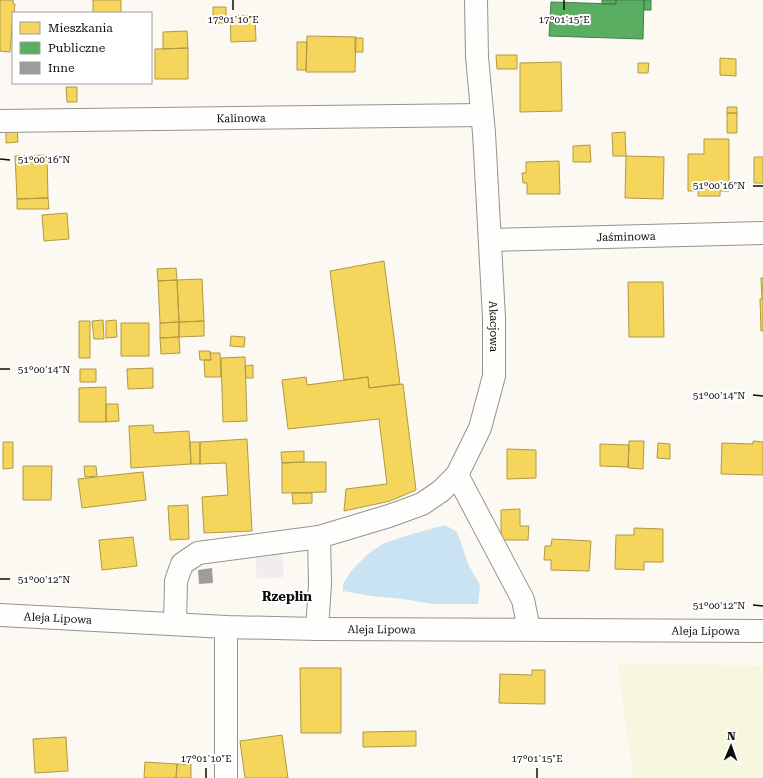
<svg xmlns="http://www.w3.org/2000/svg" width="763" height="778" font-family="'Roboto Serif',serif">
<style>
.industrial{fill:#f2ecef}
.farmland{fill:#f7f6df}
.water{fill:#cae3f3}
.homes{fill:#f6d55c;stroke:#b09944}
.public{fill:#5aae61;stroke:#437e48}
.building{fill:#9e9c98}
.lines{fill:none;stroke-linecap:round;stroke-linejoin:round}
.minor-casing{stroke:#949390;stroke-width:24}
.minor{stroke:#fefefd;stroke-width:22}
.ticks{fill:none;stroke:#0d0d0d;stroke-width:1.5}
.labels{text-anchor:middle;stroke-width:4;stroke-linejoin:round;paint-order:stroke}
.street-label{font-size:11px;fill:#0d0d0d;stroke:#fff}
.quarter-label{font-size:13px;font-weight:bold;fill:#0d0d0d;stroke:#fff}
.ticks-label{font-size:10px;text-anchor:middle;fill:#0d0d0d;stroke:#fff;stroke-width:4;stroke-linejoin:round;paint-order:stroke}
</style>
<rect width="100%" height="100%" fill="#fbf9f2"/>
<path class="industrial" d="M282,554l2,23 -27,2 -2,-22z"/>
<path class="farmland" d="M618,663l145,3v112h-130z"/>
<path class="water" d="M445,525l12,7 12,34 11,19 -2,19h-45l-30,-5 -32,-3 -28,-5v-7l8,-13 17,-17 16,-11 35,-11z"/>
<path class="homes" d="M0,0h13v4h2l-1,9h-1v3l-3,36 -10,-1z
M93,0h28v13h-28z
M213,7h13v16h-13z
M255,15l1,26 -25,1 -1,-26z
M187,31l1,17 -25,1v-17z
M307,36l49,1 -1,35h-49z
M355,38h8v14h-8z
M297,42h10l-1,28h-9z
M188,48v31h-33v-30z
M496,55h21v14h-20z
M720,58l16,1v17l-16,-1z
M561,62l1,49 -42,1v-49z
M638,63h11l-1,10h-10z
M66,87h11v15h-10z
M727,107h10v6h-10z
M727,113h10v20h-10z
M6,128h11l1,14 -12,1z
M625,132l1,24h-13l-1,-23z
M704,139h25v52h-9v5h-22v-5h-10v-37h16z
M590,145l1,17h-18v-16z
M47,155l1,43 -31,1 -2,-43z
M626,156l38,1 -1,42 -38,-1z
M754,157h9v26h-9z
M559,161l1,33h-33v-11h-4l-1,-10h4v-11z
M48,198l1,11h-32v-10z
M67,213l2,26 -25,2 -2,-26z
M384,261l16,123 -31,4 -1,-11 -24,3 -14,-109z
M176,268l1,12 -19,1 -1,-12z
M761,278h2v53h-2l-1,-32h2z
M202,279l2,42 -25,1 -2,-42z
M177,280l2,42 -19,1 -2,-42z
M628,282h35l1,55h-35z
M103,320l1,19h-10l-2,-18z
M116,320l1,17 -11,1v-17z
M79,321h11v37h-11z
M204,321v15l-25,1v-15z
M179,322v15l-19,1v-15z
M121,323h28v33h-28z
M231,336l14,1 -1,10 -14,-1z
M179,337l1,16 -19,1 -1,-16z
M199,351h11l1,9h-11z
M210,353h10l1,24h-16l-1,-17h7z
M245,357l2,64 -24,1 -2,-64z
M253,365v13h-7l-1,-12z
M153,368v20l-25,1 -1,-20z
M80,369h16v13h-16z
M306,377l1,8 61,-8 1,11 34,-4 13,106 -26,11 -46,10 2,-22 41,-5 -8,-65 -91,10 -6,-49z
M106,387v35h-27v-34z
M106,404h12l1,17 -13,1z
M153,425l1,8 35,-2 2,33 -60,4 -2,-42z
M247,439l5,92 -48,2 -2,-36 26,-2 -2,-32 -26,1v-22z
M629,441h15l-1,28 -15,-1z
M753,441l10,1v33l-42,-1 1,-31 31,1z
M3,442h10v26l-10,1z
M190,442h10v22h-9z
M658,443l12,1v15l-13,-1z
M600,444l29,1 -1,22 -28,-1z
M507,449l29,1v28l-29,1z
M304,451v11l-22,1 -1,-11z
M304,462h22v30l-44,1v-30z
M23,466h29l-1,34h-28z
M84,466h12l1,10 -12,1z
M143,472l3,28 -64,8 -4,-29z
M292,493h20v10l-19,1z
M188,505l1,34 -19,1 -2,-34z
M520,509v17h9l-1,14h-27v-30z
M634,528l29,1v33h-19v8l-29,-1 1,-34h18z
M133,537l4,29 -35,4 -3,-30z
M552,539l39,2 -2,30 -38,-1v-10h-7l1,-14h6z
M300,668h41v65h-40z
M532,670h13v34l-46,-1 1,-29 32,1z
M416,731v15l-53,1v-15z
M282,735l6,43h-43l-5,-37z
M66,737l2,34 -33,2 -2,-34z
M145,762l32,2 -1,14h-32z
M177,764h14v14h-15z"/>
<path class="public" d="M602,0h14v4h-14z
M616,0h28l-1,39 -94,-3 2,-34 65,2z
M644,0h7v10h-7z"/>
<path class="building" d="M212,568l1,15 -14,1 -1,-14z"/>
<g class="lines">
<g class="minor-casing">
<g id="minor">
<path id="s1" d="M476,0l1,57 7,76 10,185v58l-14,52 -23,47 66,125 6,29"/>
<path id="s2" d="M0,121l482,-6"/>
<path id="s3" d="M490,240l273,-7"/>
<path id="s4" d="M0,615l226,12 91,2 446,2"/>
<path d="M175,624l1,-43 6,-17 16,-11 121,-16"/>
<path d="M317,629l3,-45 -1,-47 70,-21 33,-12 19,-13 16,-16"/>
<path d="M226,778v-151"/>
</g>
</g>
<use href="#minor" class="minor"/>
</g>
<path class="ticks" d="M233,10v-10M564,10v-10M0,159l10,1M753,186h10M0,369h10M753,395l10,1M0,579h10M753,605l10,1M206,778v-10M537,778v-10"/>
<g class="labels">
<g class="street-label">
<text dy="4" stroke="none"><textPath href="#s2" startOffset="241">Kalinowa</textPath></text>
<text dy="4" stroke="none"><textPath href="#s3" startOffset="136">Jaśminowa</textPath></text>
<text dy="4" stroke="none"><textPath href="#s1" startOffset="327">Akacjowa</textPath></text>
<text dy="4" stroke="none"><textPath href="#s4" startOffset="58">Aleja Lipowa</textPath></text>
<text dy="4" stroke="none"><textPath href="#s4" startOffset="382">Aleja Lipowa</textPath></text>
<text dy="4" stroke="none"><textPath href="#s4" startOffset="706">Aleja Lipowa</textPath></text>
</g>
<g class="quarter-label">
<text x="287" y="601">Rzeplin</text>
</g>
</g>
<g class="ticks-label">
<text x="233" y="23">17°01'10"E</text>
<text x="564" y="23">17°01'15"E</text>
<text x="44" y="163">51°00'16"N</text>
<text x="719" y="189">51°00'16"N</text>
<text x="44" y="373">51°00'14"N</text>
<text x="719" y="399">51°00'14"N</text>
<text x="44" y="583">51°00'12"N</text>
<text x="719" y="609">51°00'12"N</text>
<text x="206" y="762">17°01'10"E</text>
<text x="537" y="762">17°01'15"E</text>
</g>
<rect x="12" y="12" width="140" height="72" fill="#ffffff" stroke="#9e9e9e"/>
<rect x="20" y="22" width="20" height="12" fill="#f6d55c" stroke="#9e9e9e"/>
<text x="48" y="32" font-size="12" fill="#0d0d0d">Mieszkania</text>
<rect x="20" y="42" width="20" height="12" fill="#5aae61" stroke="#9e9e9e"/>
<text x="48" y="52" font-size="12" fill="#0d0d0d">Publiczne</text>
<rect x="20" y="62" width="20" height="12" fill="#9e9c98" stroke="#9e9e9e"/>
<text x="48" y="72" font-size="12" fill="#0d0d0d">Inne</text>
<g transform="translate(731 746) rotate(2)" stroke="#ffffff" stroke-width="3" paint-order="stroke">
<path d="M0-3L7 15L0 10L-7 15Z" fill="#0d0d0d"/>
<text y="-6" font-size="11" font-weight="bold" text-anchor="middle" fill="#0d0d0d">N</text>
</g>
</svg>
